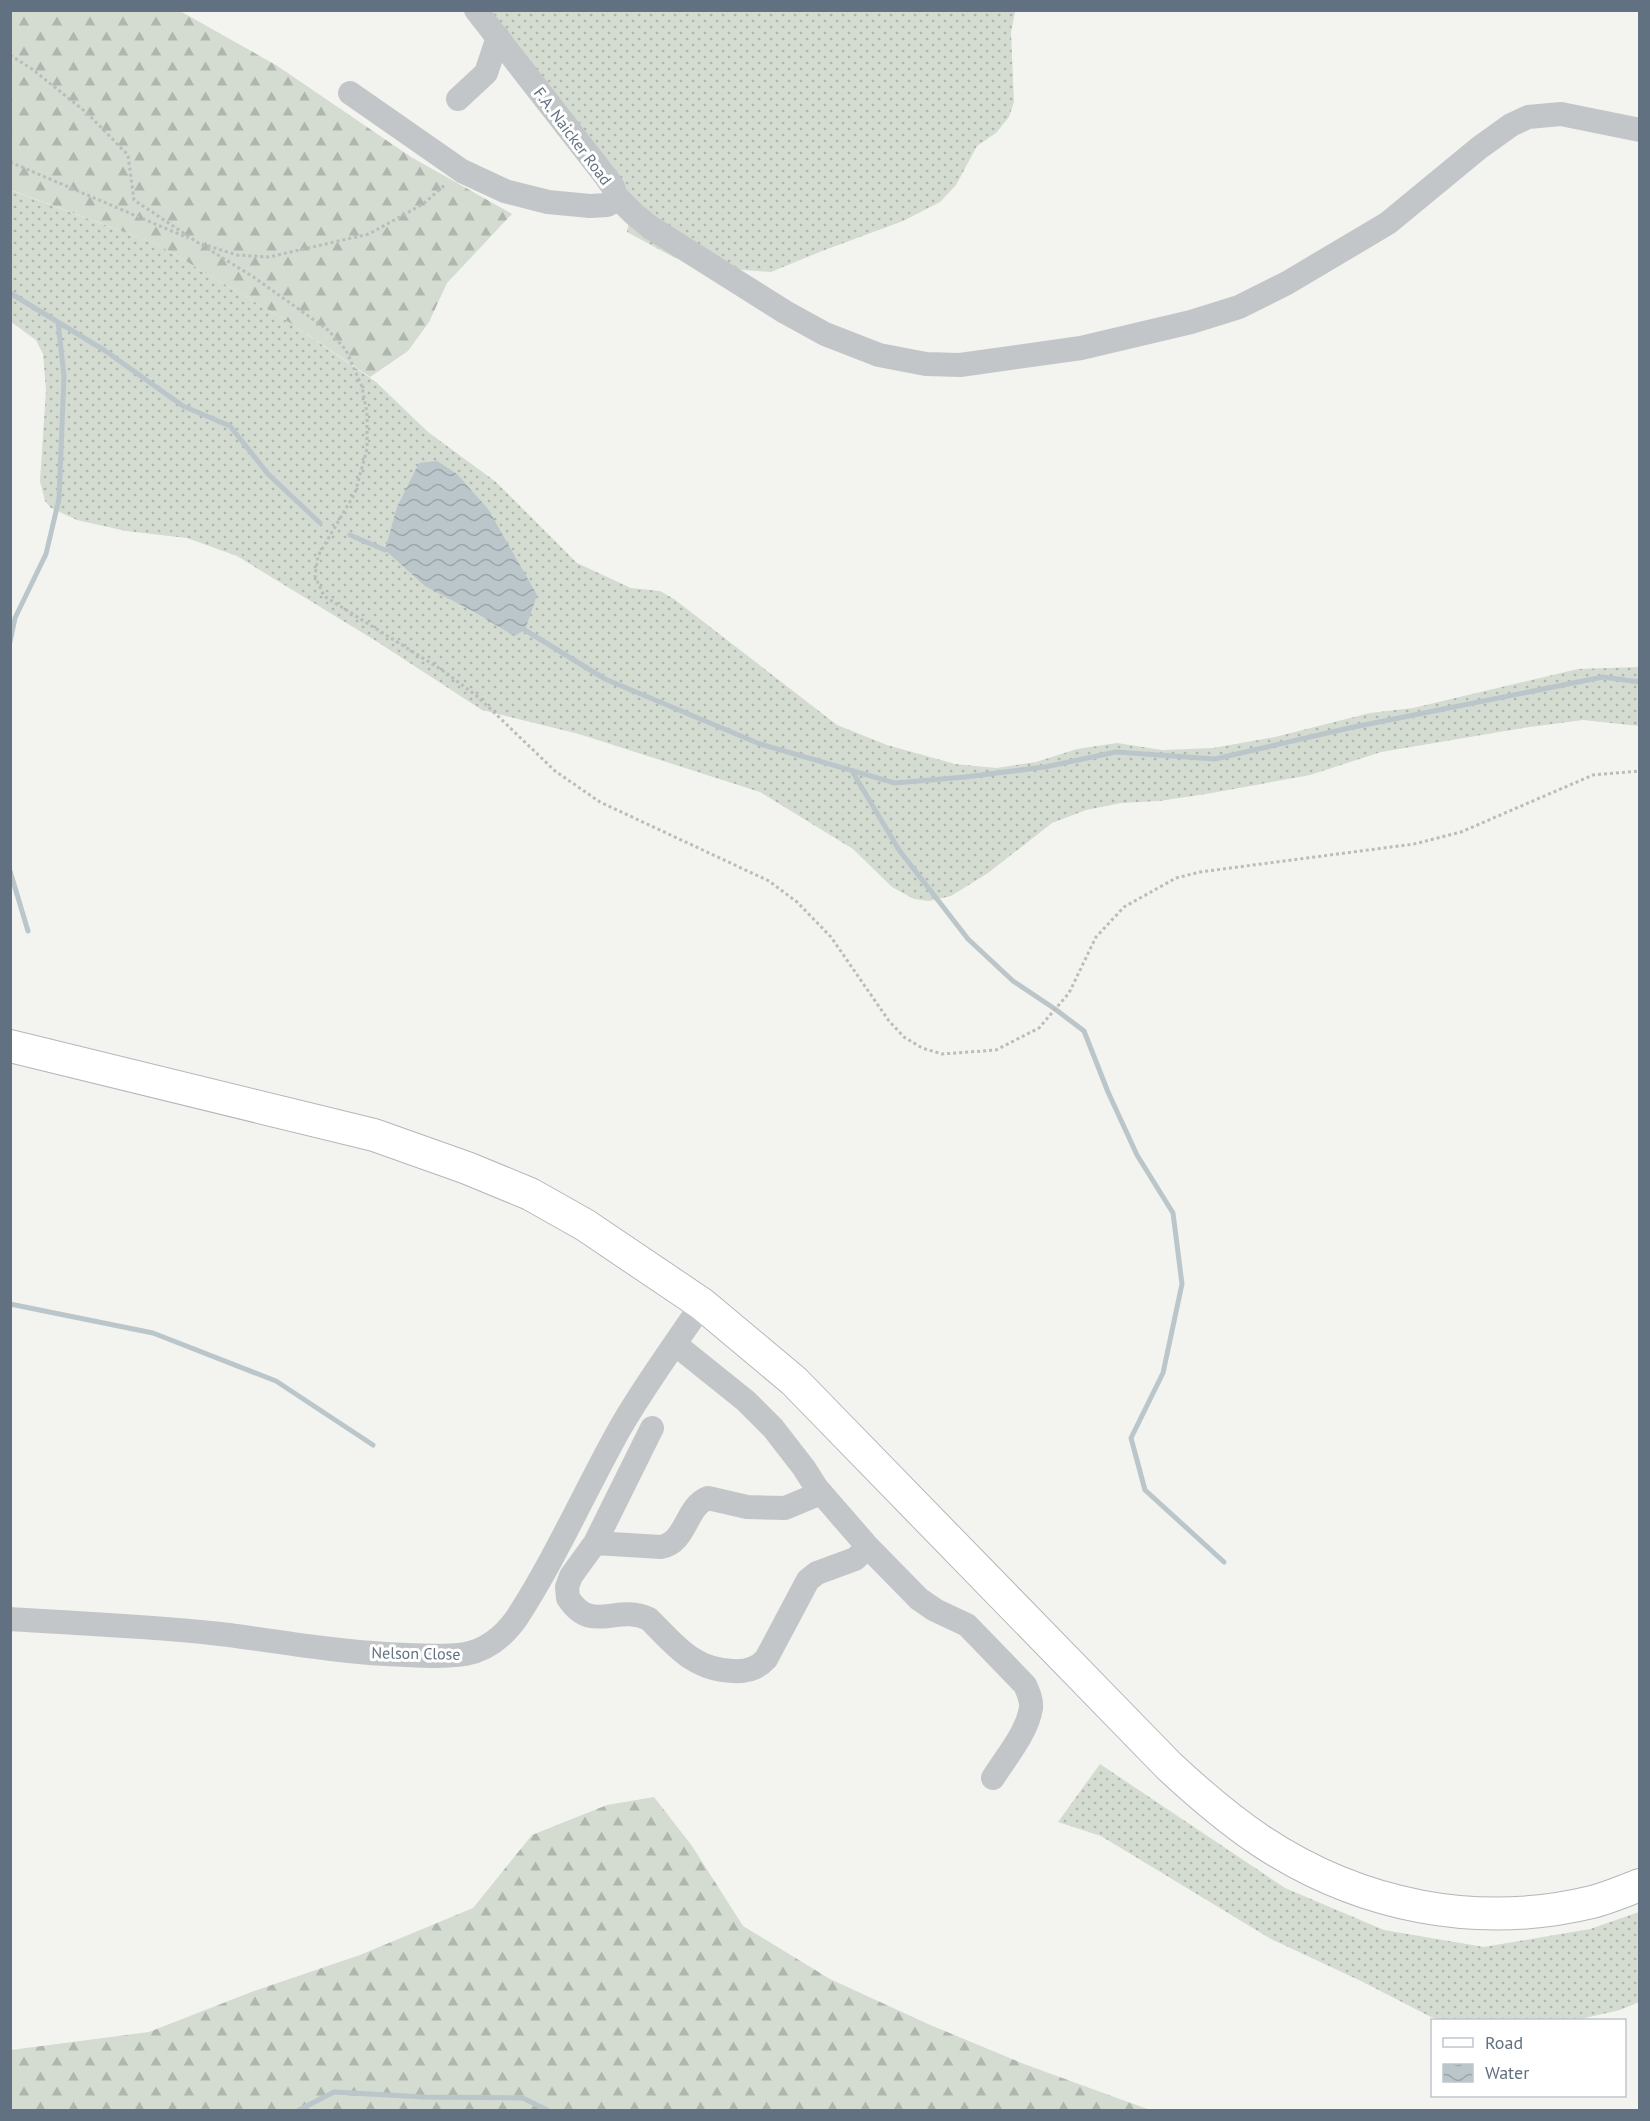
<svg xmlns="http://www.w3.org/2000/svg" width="1650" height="2121" font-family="'PT Sans',sans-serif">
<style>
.grass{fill:url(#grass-dots)}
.forest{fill:url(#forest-firs)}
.water{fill:url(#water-waves)}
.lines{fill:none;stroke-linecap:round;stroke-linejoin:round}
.stream{stroke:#bbc6cb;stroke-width:5}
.major-casing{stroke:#b3b7bb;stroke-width:34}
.path{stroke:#babcbe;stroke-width:3;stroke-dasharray:3 3;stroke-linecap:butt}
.minor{stroke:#c3c6c9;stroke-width:24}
.major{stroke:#fff;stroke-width:32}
.labels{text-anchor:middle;stroke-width:6;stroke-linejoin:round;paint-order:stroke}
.street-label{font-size:16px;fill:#627181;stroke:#fff}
</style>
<defs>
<pattern id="grass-dots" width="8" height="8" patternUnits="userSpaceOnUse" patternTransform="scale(1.5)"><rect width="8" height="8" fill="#d4dbd0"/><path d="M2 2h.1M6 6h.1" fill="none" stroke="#afb6ae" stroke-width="1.8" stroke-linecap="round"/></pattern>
<pattern id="forest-firs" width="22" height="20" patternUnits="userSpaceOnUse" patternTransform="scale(1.5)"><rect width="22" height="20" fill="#d4dbd0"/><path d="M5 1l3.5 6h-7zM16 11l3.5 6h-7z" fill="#afb6ae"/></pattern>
<pattern id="water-waves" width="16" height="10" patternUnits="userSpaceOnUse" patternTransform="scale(1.5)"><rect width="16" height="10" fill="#bbc6cb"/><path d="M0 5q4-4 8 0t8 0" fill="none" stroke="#9ba5aa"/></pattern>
</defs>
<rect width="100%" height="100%" fill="#f3f4ef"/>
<path class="grass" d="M485,11h528l2,1 -4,20 3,70 -5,15 -13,16 -19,13 -21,39 -16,17 -37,19 -81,30 -51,21 -40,-3 -56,-11 -48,-26 6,-30z
M10,190l147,54 135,80 84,58 52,50 68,50 81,81 54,25 29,3 14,8 163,126 50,20 68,19 41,4 40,-6 41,-13 40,-6 45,7 51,-2 62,-11 95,-24 43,-5 165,-39 61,-2v59l-56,-6 -60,8 -142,24 -71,23 -104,19 -47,7 -38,2 -35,7 -34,13 -64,50 -37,23 -22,5 -15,-2 -22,-12 -39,-38 -93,-57 -181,-58 -97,-24 -106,-69 -139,-85 -50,-18 -61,-7 -49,-11 -26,-12 -6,-7 -5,-20 6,-91 -3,-36 -7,-14 -25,-18z
M1100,1764l185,124 99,42 100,17 106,-18 49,-17v90l-19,8 -44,10h-133l-12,-3 -70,-36 -90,-42 -170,-103 -43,-14z"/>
<path class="forest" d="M10,11h170l96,54 135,92 101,57 -65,69 -18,39 -21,29 -38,26 -78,-53 -135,-80 -146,-54z
M654,1797l38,49 51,80 87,53 98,45 96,40 126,46h-1139v-60l138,-18 105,-41 106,-36 113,-47 59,-73 75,-30z"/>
<path class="water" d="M437,461l20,13 31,35 49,86 -12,35 -11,6 -38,-23 -51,-27 -40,-36 12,-43 22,-44z"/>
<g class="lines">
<path class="stream" d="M10,293l94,57 79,56 47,20 38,48 52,49
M350,535l35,15
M525,630l80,49 155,65 135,39 70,-6 80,-10 71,-15 99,7 134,-31 254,-51 37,5
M10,642l5,-24 31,-64 13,-55 5,-123 -6,-54
M852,771l47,79 69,89 45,42 42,28 29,22 24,61 29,63 36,58 9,71 -19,89 -32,65 14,52 79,72
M10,871l18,60
M10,1304l143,29 123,48 97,64
M299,2110l35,-18 89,5 100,1 24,12"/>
<g class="major-casing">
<path id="major" d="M10,1046l364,89 93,33 63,26 55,31 117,79 92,77 375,385c29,27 59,53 92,75 98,65 216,89 331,61 16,-4 32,-11 48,-17"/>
</g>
<path class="path" d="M10,55l22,14 55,44 41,42 6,45 63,42 58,36 73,52 18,20 16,37 5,26v36l-12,44 -37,63 -3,20 9,20 121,76 33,25 77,74 45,31 169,79 28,21 34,35 58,84 15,16 18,11 20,6 54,-4 43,-22 30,-35 27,-56 28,-30 52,-29 24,-6 214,-28 47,-12 132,-57 47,-4
M10,162l178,76
M202,244l35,11 32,2 100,-23 54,-30 23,-20"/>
<path class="minor" d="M476,10l130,167 7,10 3,9 18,18 16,13 135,85 40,22 54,21 47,9 34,1 121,-17 110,-26 48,-15 48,-24 101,-60 91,-75 32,-23 17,-8 33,-3 79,16
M350,93l112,78 43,20 43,11 42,4 17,-1 6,-3 3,-6
M458,99l28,-26 12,-36
M675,1344l71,57 27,27 31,40 12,19 52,60 51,52 16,11 32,15 58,60c3,7 7,15 6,23 -4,25 -25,49 -38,70
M652,1428l-57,115 -24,33 -4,11 1,11c24,37 48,5 81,21 26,26 44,51 84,52 13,1 24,-2 33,-12l42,-79 9,-7 38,-14 13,-12
M595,1543l66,4c26,-5 24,-40 47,-49l39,9 38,1 36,-15
M10,1619c73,5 147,7 219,16 59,8 117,18 177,20 20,1 39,2 59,-1 22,-4 38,-17 51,-35 39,-60 68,-126 103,-189 25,-44 55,-84 83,-126"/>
<use href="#major" class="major"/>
</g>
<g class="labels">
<g class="street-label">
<text transform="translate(573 136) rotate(53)" y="6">F.A. Naicker Road</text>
<text transform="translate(416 1653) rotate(1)" y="6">Nelson Close</text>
</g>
</g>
<rect width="1650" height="2121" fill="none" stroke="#627181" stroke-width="24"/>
<rect x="1431" y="2019" width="195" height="78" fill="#ffffff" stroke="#c0c6cd" stroke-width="1.5"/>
<rect x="1443" y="2038" width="30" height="9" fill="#ffffff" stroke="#c0c6cd" stroke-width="1.5"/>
<text x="1485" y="2049" font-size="18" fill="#627181">Road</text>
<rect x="1443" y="2064" width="30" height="18" fill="url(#water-waves)" stroke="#c0c6cd" stroke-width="1.5"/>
<text x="1485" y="2079" font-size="18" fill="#627181">Water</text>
</svg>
